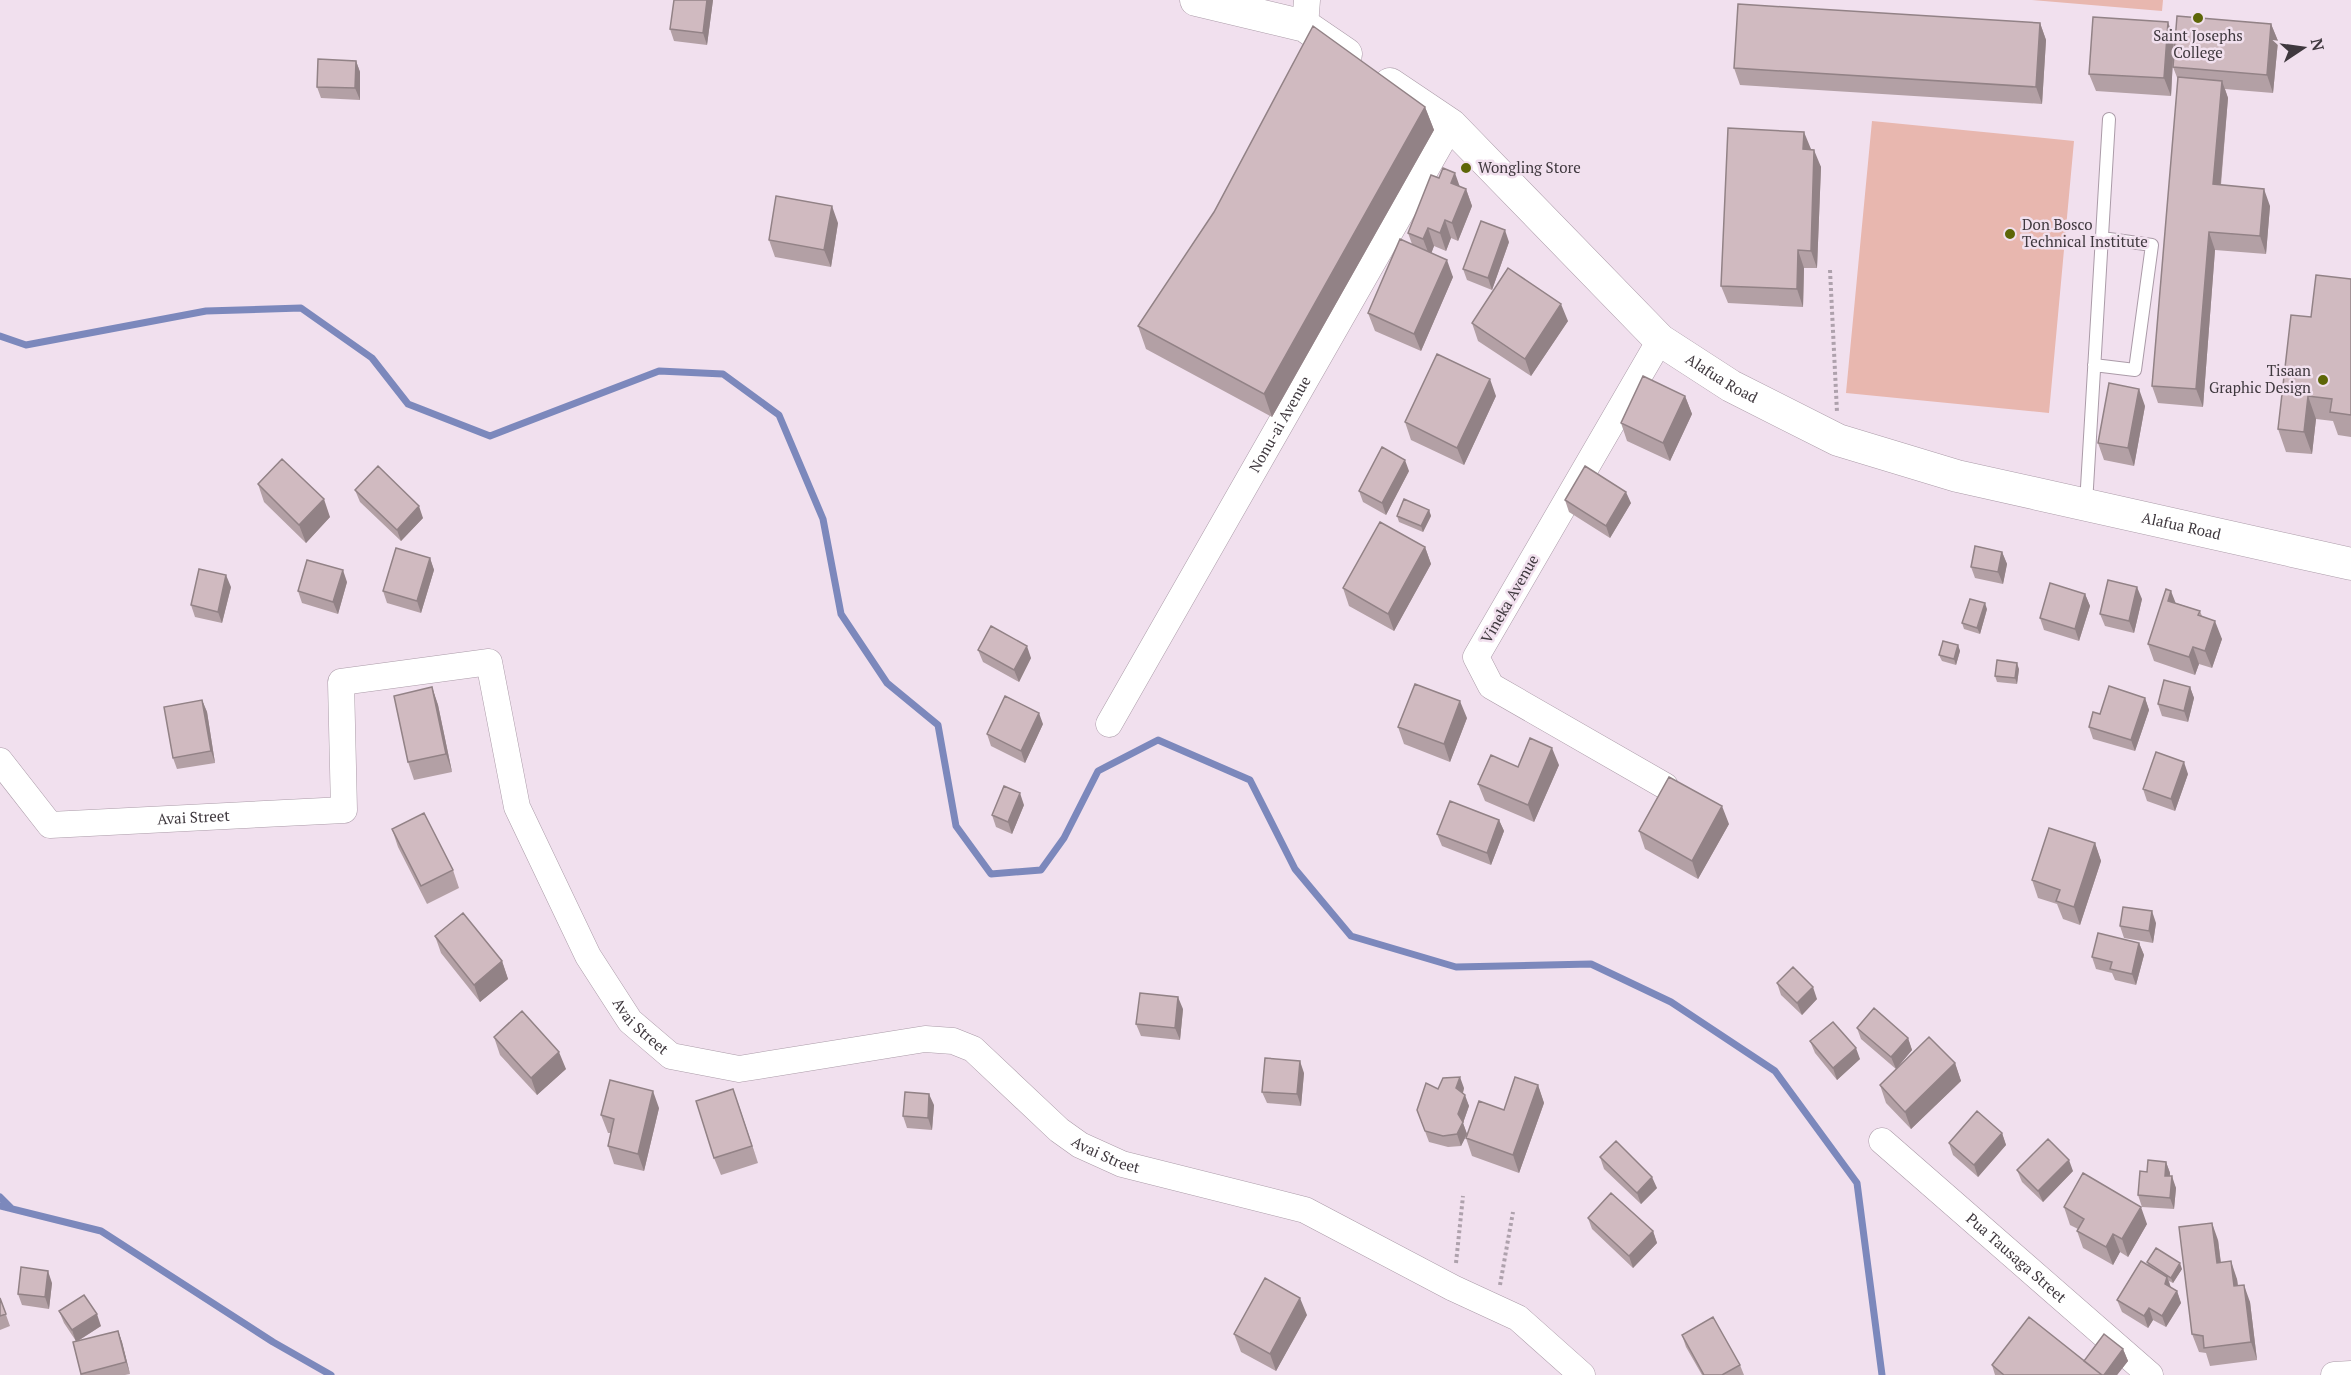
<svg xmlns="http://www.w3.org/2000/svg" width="2351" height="1375" font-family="'PT Serif',serif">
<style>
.green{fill:#e8b7af}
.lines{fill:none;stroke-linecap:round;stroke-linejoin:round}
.stream{stroke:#7c88bc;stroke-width:7}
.service-casing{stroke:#ab9ba8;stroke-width:14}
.minor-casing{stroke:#ab9ba8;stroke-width:27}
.tertiary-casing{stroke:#ab9ba8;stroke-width:33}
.path{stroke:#aea1ac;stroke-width:4;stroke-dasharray:3 3;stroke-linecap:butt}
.service{stroke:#fff;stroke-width:12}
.minor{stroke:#fff;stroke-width:26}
.tertiary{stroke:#fff;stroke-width:32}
.wall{fill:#b3a0a5}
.shaded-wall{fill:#928286}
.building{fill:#d0bac0;stroke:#928286;stroke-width:1.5}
.poi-dot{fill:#5d6607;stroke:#f1e0ee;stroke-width:2}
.labels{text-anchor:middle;stroke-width:5;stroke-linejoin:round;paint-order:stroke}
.poi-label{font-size:15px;fill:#3f383e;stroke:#f1e0ee;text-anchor:start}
.street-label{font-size:15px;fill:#3f383e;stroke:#f1e0ee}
</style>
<rect width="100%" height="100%" fill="#f1e0ee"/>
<path class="green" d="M2032,0h131l-1,11z
M1872,121l202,20 -25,272 -203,-20z"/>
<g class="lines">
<path class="stream" d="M0,336l26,9 180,-34 95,-3 71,50 36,46 82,32 169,-65 64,3 56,41 44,104 18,95 46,69 51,42 18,101 35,48 50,-4 23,-32 34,-67 60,-31 92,40 45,89 56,67 105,31 135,-3 80,38 104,69 82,112 25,192
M0,1197l11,11
M0,1206l101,25 172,111 58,33"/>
<g class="service-casing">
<path id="service" d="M2094,365l41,5 17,-125 -50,-7
M2086,504l23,-385"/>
</g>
<g class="minor-casing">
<g id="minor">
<path d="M1305,26l2,-26"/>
<path d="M1660,340l-184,317 15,29 174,100"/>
<path id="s1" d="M1109,724l342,-599"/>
<path id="s2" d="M0,761l50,64 294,-15 -3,-128 148,-20 28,145 71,149 42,65 41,35 68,13 186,-30 28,2 20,8 86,81 21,15 42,19 183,46 148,78 65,30 64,57"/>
<path id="s3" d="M1882,1141l268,234"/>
<path d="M2334,1375l17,-1"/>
</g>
</g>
<g class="tertiary-casing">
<g id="tertiary">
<path d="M1196,0l109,26 41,28"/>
<path id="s4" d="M1390,84l61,41 209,215 71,46 107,54 119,36 394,88"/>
</g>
</g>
<path class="path" d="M1830,270l7,142
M1456,1263l7,-67
M1500,1285l13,-73"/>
<use href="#service" class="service"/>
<use href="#minor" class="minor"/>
<use href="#tertiary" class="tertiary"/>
</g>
<path class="wall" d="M674,0h39l-6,45 -33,-4 -4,-12z
M2040,23l6,17 -4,64 -302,-19 -6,-17z
M2271,24l7,17 -5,52 -48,-4 3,9 -7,87 49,21 -4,48 -51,-4 -12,157 -45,-4 -6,-17 26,-306 -5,-13z
M2174,39l-3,57 -75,-5 -7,-17z
M356,61l4,11v28l-39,-2 -4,-11z
M1425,107l9,23 -162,287 -126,-68 -8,-23 76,-114z
M1811,150l10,17 -4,101h-13l-1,39 -75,-4 -7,-17z
M1460,187l6,2 6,17 -14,35 -7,-3 -5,13 -12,-5 -3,7 22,24 -32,74 -46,-20 -7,-18 44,-69 -4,-11z
M838,223l-7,44 -56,-10 -6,-17z
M1509,242l-17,48 -25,-10 -4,-11z
M2351,279v158l-13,-2 -5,-14 -17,-2 -4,35 -26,-2 -8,-23 33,-112z
M1568,321l-37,55 -53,-35 -6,-18z
M1496,396l-32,69 -53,-25 -6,-18z
M1685,396l7,18 -22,47 -43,-20 -6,-18z
M2145,406l-11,60 -30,-6 -6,-17z
M1409,471l-23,44 -23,-13 -4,-11z
M258,484l72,33 -24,26 -42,-41z
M355,490l68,28 -22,23 -41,-39z
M1565,500l66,3 -21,35 -41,-26z
M1429,510l2,6 -8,16 -24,-10 -2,-6z
M1425,547l6,17 -37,67 -45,-25 -6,-18z
M2002,552l5,12 -4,20 -28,-6 -4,-11z
M430,558l4,12 -13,43 -34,-10 -4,-12z
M347,582l-9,32 -36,-11 -4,-12z
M231,587l-9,36 -27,-6 -4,-12z
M2085,594l5,12 -11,35 -35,-11 -4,-12z
M2142,599l-8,34 -29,-7 -5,-12z
M2176,603l24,8 2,5 20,23 -10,29 -13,-4 -4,11 -41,-14 -6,-17z
M1987,609l-7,25 -16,-5 -2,-6z
M1958,645l2,6 -4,14 -14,-4 -3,-6z
M978,650l53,8 -12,24 -36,-20z
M2019,669l-2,15 -20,-2 -2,-6z
M432,687l6,18 14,67 -38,8 -6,-18z
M2190,687l4,11 -6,24 -26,-6 -4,-12z
M2145,698l4,12 -14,41 -42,-12 -4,-12z
M202,700l5,12 8,51 -38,6 -4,-11z
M1467,718l-17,44 -46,-18 -6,-17z
M1043,724l-18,39 -34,-17 -4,-12z
M1559,765l-25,57 -49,-21 -7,-17 40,-17z
M2188,774l-13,37 -28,-10 -4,-12z
M1024,805l-12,29 -16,-7 -4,-12z
M1499,820l5,11 -13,34 -49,-19 -5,-12z
M1729,824l-31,55 -53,-30 -6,-18z
M392,829l61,41 6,18 -32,16 -29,-57z
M2095,843l6,18 -21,64 -17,-6 -6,-15 -19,-6 -6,-18z
M2156,923l-3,20 -29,-5 -4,-12z
M435,936l67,25 6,18 -28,23 -39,-49z
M2139,943l5,12 -8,30 -21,-5 -3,-7 -16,-4 -4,-12z
M1777,983l40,16 -15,16 -21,-20z
M1183,1009l-3,31 -39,-4 -5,-12z
M1857,1028l51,10 4,12 -16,19 -35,-30z
M494,1037l72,32 -29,26 -37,-40z
M1810,1041l50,18 -23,21 -22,-27z
M1955,1063l6,18 -50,48 -25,-26 -6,-18z
M1304,1073l-3,33 -34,-3 -5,-11z
M1538,1085l6,18 -25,70 -47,-17 -6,-18z
M1464,1088l-1,5 6,13 -6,17 4,11 -6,12 -13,1 -19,-5 -12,-32 21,-21z
M733,1089l25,74 -37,12 -7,-17z
M934,1105l-2,25 -25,-2 -4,-12z
M659,1108l-15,63 -30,-7 -6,-18 3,-13h-3l-7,-18z
M2002,1133l4,12 -28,32 -25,-22 -4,-12z
M1600,1157l57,31 -16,16 -37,-35z
M2166,1162l4,11v3l6,12 -2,21 -32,-2 -4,-12 9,-23z
M2017,1170l56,1 -30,31 -21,-20z
M2064,1207l83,17 -19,33 -8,-5 -7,13 -30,-17 -6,-17 1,-2 -8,-4z
M1588,1218l65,13 4,12 -24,25 -41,-39z
M2218,1240l3,23 16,16 1,7 12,16 7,58 -47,6 -4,-13 -7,-1 -7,-18z
M2147,1262l35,7 -9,14 -4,-2 2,7 6,3 4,12 -15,24 -13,-7 -5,8 -26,-16 -5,-12 31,-35z
M52,1283l-3,26 -27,-4 -4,-11z
M0,1298l10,28 -10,4z
M59,1311l42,15 -23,15 40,-10 4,11 8,32 -5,1h-44l-8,-33 3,-1 -12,-18z
M1307,1315l-31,56 -35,-19 -7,-18z
M1682,1335l58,30 4,10h-42l-16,-28z
M2123,1349l5,12 -11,14h-122l-3,-10 92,-4z"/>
<path class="shaded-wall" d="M707,0h6l-6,45 -4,-12z
M2168,22l6,17 -3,57 -7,-18z
M2040,23l6,17 -4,64 -6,-17z
M2271,24l7,17 -5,52 -6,-18z
M356,61l4,11v28l-5,-12z
M2222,81l6,17 -9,104 -6,-18z
M1425,107l9,23 -162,287 -8,-23z
M1804,132l7,17h-8z
M1814,150l7,17 -4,101 -6,-17z
M1455,173l6,17 -10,-7z
M1466,189l6,17 -14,35 -6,-18z
M2264,189l6,17 -4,48 -6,-18z
M832,206l6,17 -7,44 -7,-17z
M1445,220l6,18 -5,13 -6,-18z
M1428,228l6,18 -4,11 -7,-18z
M1505,230l4,12 -17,48 -4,-12z
M2209,232l6,18 -12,157 -7,-18z
M1798,250l6,18 -1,39 -6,-18z
M1447,260l6,17 -32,74 -7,-17z
M1561,304l7,17 -37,55 -6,-17z
M1490,379l6,17 -32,69 -7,-17z
M2139,389l6,17 -11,60 -6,-18z
M1685,396l7,18 -22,47 -7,-18z
M2308,396l8,23 -4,35 -8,-22z
M1405,460l4,11 -23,44 -4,-12z
M1626,492l5,11 -21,35 -4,-12z
M324,499l6,18 -24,26 -7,-18z
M419,506l4,12 -22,23 -4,-11z
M1429,510l2,6 -8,16 -2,-6z
M1425,547l6,17 -37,67 -6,-17z
M2002,552l5,12 -4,20 -5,-12z
M430,558l4,12 -13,43 -4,-12z
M343,570l4,12 -9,32 -5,-12z
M226,575l5,12 -9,36 -4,-11z
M2137,587l5,12 -8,34 -5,-12z
M2171,591l7,18 -10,-8z
M2085,594l5,12 -11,35 -4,-12z
M1985,603l2,6 -7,25 -3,-6z
M2215,621l7,18 -10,29 -7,-17z
M1958,645l2,6 -4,14 -2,-6z
M1027,646l4,12 -12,24 -5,-12z
M2193,647l6,17 -4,11 -6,-18z
M2017,663l2,6 -2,15 -2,-6z
M432,687l6,18 14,67 -6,-18z
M2190,687l4,11 -6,24 -4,-11z
M2145,698l4,12 -14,41 -4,-11z
M202,700l5,12 8,51 -4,-12z
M1460,701l7,17 -17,44 -6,-18z
M1039,713l4,11 -18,39 -4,-12z
M1552,748l7,17 -25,57 -6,-17z
M2184,762l4,12 -13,37 -4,-12z
M1020,793l4,12 -12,29 -4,-12z
M1722,806l7,18 -31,55 -6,-18z
M1499,820l5,11 -13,34 -4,-12z
M2095,843l6,18 -21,64 -6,-18z
M2152,911l4,12 -3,20 -4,-12z
M2139,943l5,12 -8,30 -4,-11z
M502,961l6,18 -28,23 -6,-17z
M1813,987l4,12 -15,16 -5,-12z
M1178,997l5,12 -3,31 -5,-12z
M1908,1038l4,12 -16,19 -5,-12z
M1856,1048l4,11 -23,21 -4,-12z
M559,1052l7,17 -29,26 -6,-17z
M1300,1061l4,12 -3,33 -4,-12z
M1955,1063l6,18 -50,48 -6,-17z
M1460,1077l4,11 -3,12 -5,-12z
M1538,1085l6,18 -25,70 -6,-18z
M733,1089l6,17 19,57 -6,-17z
M653,1091l6,17 -15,63 -6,-17z
M929,1094l5,11 -2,25 -4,-12z
M1465,1095l4,11 -6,17 4,11 -6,12 -4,-12 1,-20z
M2002,1133l4,12 -28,32 -4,-12z
M2069,1160l4,11 -30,31 -5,-11z
M2166,1162l4,11 -1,14 -4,-11z
M2172,1176l4,12 -2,21 -4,-11z
M1652,1177l5,11 -16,16 -4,-11z
M2141,1207l6,17 -19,33 -6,-18z
M2212,1223l6,17 5,41 -6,-18z
M1653,1231l4,12 -24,25 -4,-12z
M2113,1234l7,18 -7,13 -7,-18z
M2231,1261l6,18 3,25 -6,-18z
M2180,1263l2,6 -9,14 -2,-5z
M48,1271l4,12 -3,26 -4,-12z
M2167,1277l4,11 -6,-4z
M2244,1285l6,17 7,58 -6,-18z
M2177,1291l4,12 -15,24 -4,-11z
M1300,1298l7,17 -31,56 -6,-17z
M2149,1308l4,12 -5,8 -4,-12z
M97,1314l4,12 -25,16 -4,-12z
M118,1331l4,11 8,32 -4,-12z
M2123,1349l5,12 -11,14h-13z"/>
<path class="building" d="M674,0h33l-4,33 -33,-4z
M1738,4l302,19 -4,64 -302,-19z
M2177,16l94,8 -4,51 -94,-8z
M2093,17l75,5 -4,56 -75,-4z
M1313,26l112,81 -161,287 -126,-68 76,-114z
M318,59l38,2 -1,27 -38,-1z
M2178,77l44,4 -9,103 51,5 -4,47 -51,-4 -13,157 -44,-3z
M1728,128l76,4 -1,17 11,1 -3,101 -13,-1 -1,39 -76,-3z
M1443,168l12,5 -4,10 15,6 -14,34 -7,-3 -5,13 -12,-5 -5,11 -15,-6 23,-58 8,3z
M776,196l56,10 -8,44 -55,-10z
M1481,221l24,9 -17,48 -25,-9z
M1400,239l47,21 -33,74 -46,-21z
M1508,268l53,36 -36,55 -53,-36z
M2316,275l35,4v136l-21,-3 2,-13 -24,-3 -4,36 -26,-3 13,-114 20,2z
M1437,354l53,25 -33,69 -52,-26z
M1643,376l42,20 -22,47 -42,-20z
M2109,383l30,6 -11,59 -30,-5z
M1382,447l23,13 -23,43 -23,-12z
M282,459l42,40 -25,26 -41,-41z
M378,466l41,40 -22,24 -42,-40z
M1585,466l41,26 -20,34 -41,-26z
M1404,499l25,11 -8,16 -24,-10z
M1380,522l45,25 -37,67 -45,-26z
M1975,546l27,6 -4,20 -27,-5z
M396,548l34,10 -13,43 -34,-10z
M307,560l36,10 -10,32 -35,-11z
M199,569l27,6 -8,37 -27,-7z
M2108,580l29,7 -8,34 -29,-7z
M2050,583l35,11 -10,35 -35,-11z
M2166,589l5,2 -3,10 32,10 -2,4 17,6 -10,30 -12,-4 -4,10 -41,-13z
M1970,599l15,4 -8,25 -15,-5z
M991,626l36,20 -13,24 -36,-20z
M1943,641l15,4 -4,14 -15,-4z
M1997,660l20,3 -2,15 -20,-2z
M2164,680l26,7 -6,24 -26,-7z
M1415,684l45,17 -16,43 -46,-17z
M2109,686l36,12 -14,42 -42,-13 4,-15 7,2z
M432,687l14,67 -38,8 -14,-66z
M1005,696l34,17 -18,38 -34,-17z
M202,700l9,51 -38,7 -9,-51z
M1530,738l22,10 -24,57 -50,-21 13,-29 27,12z
M2156,752l28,10 -13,37 -28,-10z
M1669,777l53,29 -30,55 -53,-30z
M1004,786l16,7 -12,29 -16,-7z
M1450,801l49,19 -12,33 -50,-19z
M424,813l29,57 -32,16 -29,-57z
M2049,828l46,15 -21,64 -18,-6 4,-11 -28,-10z
M2123,907l29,4 -3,20 -29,-5z
M463,913l39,48 -28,24 -39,-49z
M2098,933l41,10 -7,31 -22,-5 2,-7 -20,-5z
M1793,967l20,20 -16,16 -20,-20z
M1140,993l38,4 -3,31 -39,-4z
M1874,1008l34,30 -17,19 -34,-29z
M522,1011l37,41 -28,26 -37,-41z
M1833,1022l23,26 -23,20 -23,-27z
M1929,1037l26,26 -50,49 -25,-27z
M1265,1058l35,3 -3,33 -35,-2z
M1460,1077l-4,11 9,7 -7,19 5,8 -6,12 -14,2 -18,-5 -8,-21 9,-27 12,6 5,-11z
M1515,1077l23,8 -25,70 -47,-17 13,-37 25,9z
M610,1080l43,11 -15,63 -30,-8 6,-27 -13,-4z
M733,1089l19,57 -38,12 -18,-57z
M905,1092l24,2 -1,24 -25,-2z
M1977,1111l25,22 -28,32 -25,-22z
M2048,1139l21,21 -31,31 -21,-21z
M1616,1141l36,36 -15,16 -37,-36z
M2148,1160l18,2 -1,14h7l-2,22 -32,-3 2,-24 7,1z
M2083,1173l58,34 -19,32 -9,-5 -7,13 -29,-16 7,-12 -20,-12z
M1611,1193l42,38 -24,25 -41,-38z
M2212,1223l5,40 14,-2 3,25 10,-1 7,57 -47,6 -1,-12 -11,-2 -13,-107z
M2156,1248l24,15 -9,15 -24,-16z
M2141,1261l26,16 -2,7 12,7 -15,25 -13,-8 -5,8 -27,-16z
M21,1267l27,4 -3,26 -27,-3z
M1265,1278l35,20 -30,56 -36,-20z
M84,1295l13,19 -25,16 -13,-19z
M0,1298l6,16 -6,2z
M1713,1317l27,48 -18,10h-18l-22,-40z
M2029,1317l73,58h-98l-12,-10z
M118,1331l8,31 -45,12 -8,-32z
M2104,1334l19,15 -19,26h-2l-18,-14z"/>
<g class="poi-dot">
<circle cx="2198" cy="18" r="6"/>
<circle cx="1466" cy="168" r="6"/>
<circle cx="2010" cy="234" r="6"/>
<circle cx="2323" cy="380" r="6"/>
</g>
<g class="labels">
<g class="poi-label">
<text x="2198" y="41" text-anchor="middle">Saint Josephs<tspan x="2198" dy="17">College</tspan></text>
<text x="1478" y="173">Wongling Store</text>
<text x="2022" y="230">Don Bosco<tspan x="2022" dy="17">Technical Institute</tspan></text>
<text x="2311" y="376" text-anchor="end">Tisaan<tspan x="2311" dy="17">Graphic Design</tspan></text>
</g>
<g class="street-label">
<text dy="5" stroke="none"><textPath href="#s4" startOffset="446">Alafua Road</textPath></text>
<text dy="5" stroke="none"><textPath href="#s1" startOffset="345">Nonu-ai Avenue</textPath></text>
<text dy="5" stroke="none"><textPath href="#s4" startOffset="932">Alafua Road</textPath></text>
<text transform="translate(1510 599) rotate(-60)" y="5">Vineka Avenue</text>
<text dy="5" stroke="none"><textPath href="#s2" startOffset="225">Avai Street</textPath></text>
<text dy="5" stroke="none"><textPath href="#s2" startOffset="1054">Avai Street</textPath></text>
<text dy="5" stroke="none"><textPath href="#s2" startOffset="1576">Avai Street</textPath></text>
<text dy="5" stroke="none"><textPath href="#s3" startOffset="178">Pua Tausaga Street</textPath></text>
</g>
</g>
<g transform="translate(2303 48) rotate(77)" stroke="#f1e0ee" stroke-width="4.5" paint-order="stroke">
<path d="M0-4.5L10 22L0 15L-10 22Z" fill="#3f383e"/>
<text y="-9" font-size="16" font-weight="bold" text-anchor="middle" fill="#3f383e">N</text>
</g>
</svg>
